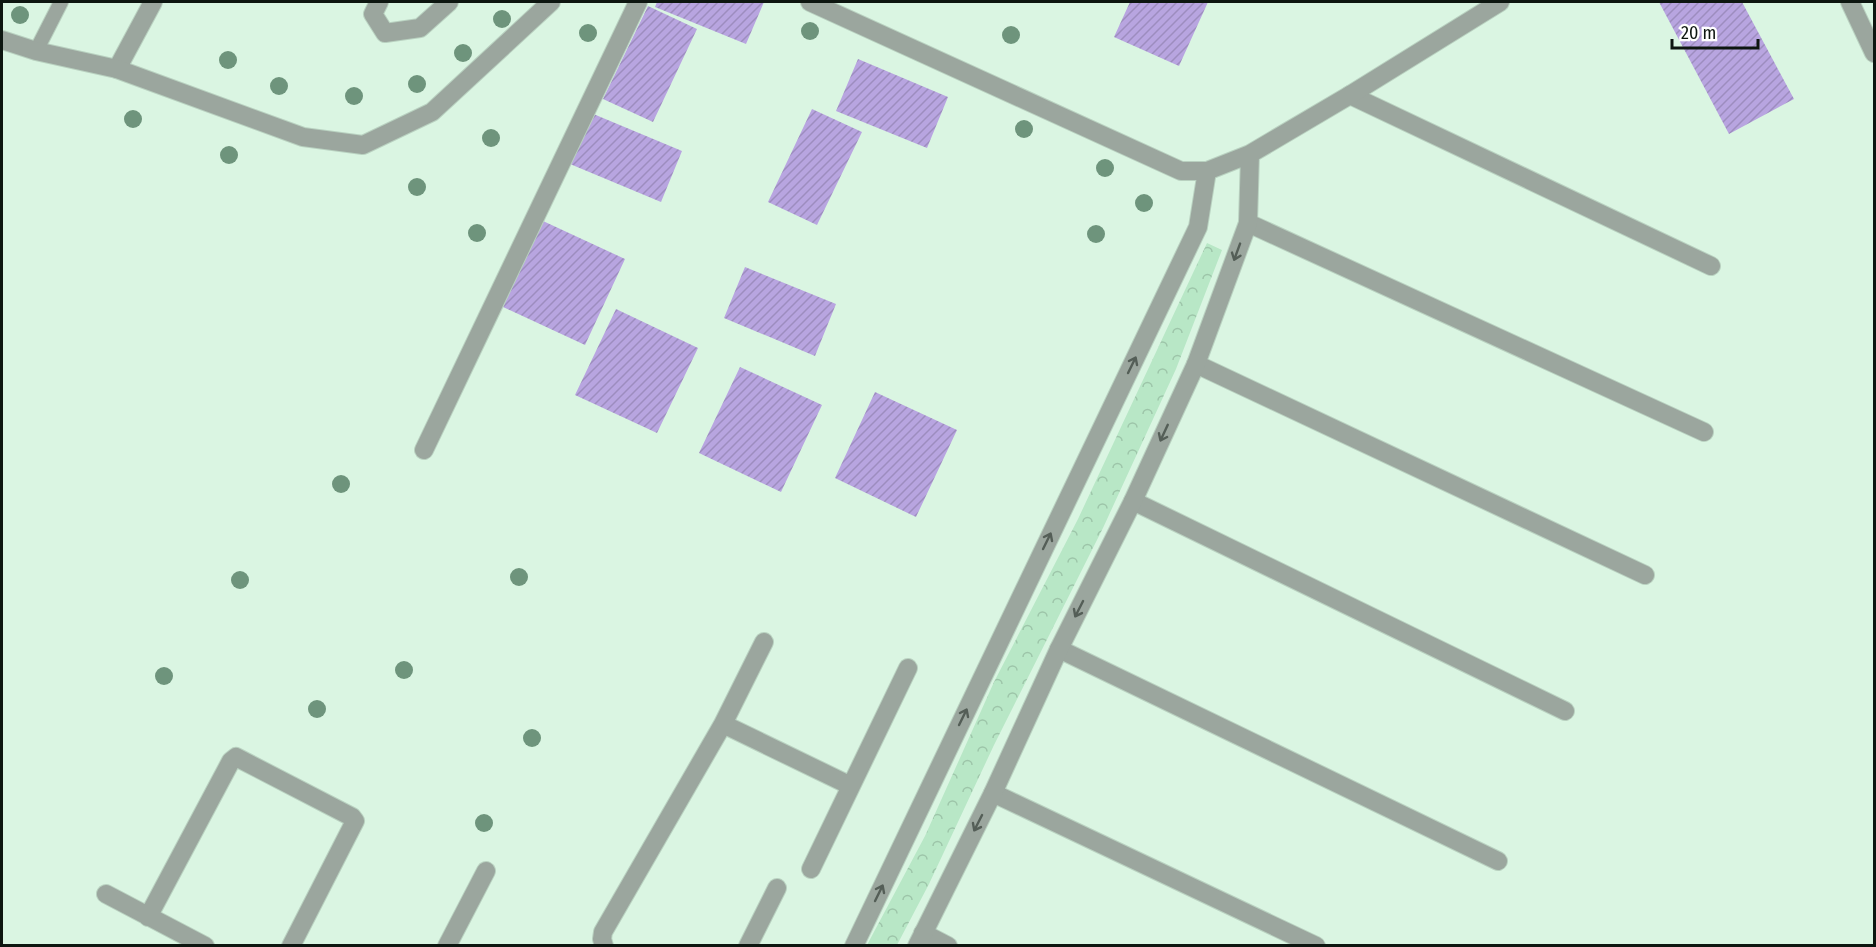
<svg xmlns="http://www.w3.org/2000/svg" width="1876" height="947" font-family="'Fira Sans Condensed',sans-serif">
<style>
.forest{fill:url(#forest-crowns)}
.building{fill:url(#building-hatch)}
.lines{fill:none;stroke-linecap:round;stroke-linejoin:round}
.service-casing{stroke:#b9d1c0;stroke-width:16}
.minor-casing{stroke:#b9d1c0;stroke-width:20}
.tertiary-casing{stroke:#b9d1c0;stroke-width:20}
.service{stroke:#9ba69e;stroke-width:14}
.minor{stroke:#9ba69e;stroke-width:18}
.tertiary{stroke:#9ba69e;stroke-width:18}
.tree{fill:#6e947c}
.oneway{stroke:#545e57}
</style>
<defs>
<pattern id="forest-crowns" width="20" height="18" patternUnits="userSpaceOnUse" patternTransform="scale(1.5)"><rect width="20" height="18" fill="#b8e7c6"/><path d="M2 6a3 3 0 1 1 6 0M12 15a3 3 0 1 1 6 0" fill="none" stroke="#9dc5a9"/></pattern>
<pattern id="building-hatch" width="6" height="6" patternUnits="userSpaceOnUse" patternTransform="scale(1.5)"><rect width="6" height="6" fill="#b8a5e0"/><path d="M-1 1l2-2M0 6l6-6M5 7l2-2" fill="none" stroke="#9d8dbf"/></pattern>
</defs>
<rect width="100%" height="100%" fill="#daf5e2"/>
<path class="forest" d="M1207,243l15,7 -46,119 -73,159 -109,217 -65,139 -32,61h-30l58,-109 69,-154 84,-163z"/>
<path class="building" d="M657,2h107l-18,42 -91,-37z
M1130,2h78l-29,64 -65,-29z
M1659,2h83l52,97 -65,35z
M648,6l49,23 -44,93 -50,-23z
M858,59l90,38 -21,51 -91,-37z
M812,109l50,23 -45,93 -49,-23z
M591,113l91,38 -21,51 -91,-38z
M543,221l82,38 -40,86 -82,-38z
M745,267l91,37 -21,52 -91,-38z
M616,309l82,39 -41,85 -82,-38z
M740,367l82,38 -41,87 -82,-39z
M875,392l82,38 -41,87 -81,-39z"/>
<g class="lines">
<g class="service-casing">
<path id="service" d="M36,51l25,-49"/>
</g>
<g class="minor-casing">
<path id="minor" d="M379,2l-6,12 12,19 35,-5 29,-26
M117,69l36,-67
M1350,95l361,171
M1248,223l456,209
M1196,364l449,211
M424,450l214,-448
M1133,501l432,210
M1059,649l439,212
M723,724l128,62
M993,793l323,153
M811,869l97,-201
M106,894l99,52
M148,917l83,-156 5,-4 116,60 3,4 -64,125
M923,933l25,13
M447,946l39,-75
M604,946l-2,-7 1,-7 120,-208 41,-82
M748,946l29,-58"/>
</g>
<g class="tertiary-casing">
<path id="tertiary" d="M810,2l371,169h26l43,-17 100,-59 150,-93
M1850,2l24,51
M2,40l34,11 81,18 186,68 60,8 69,-33 119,-110
M854,946l344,-719 9,-56
M917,946l76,-153 66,-144 74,-148 63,-137 52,-141 2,-69"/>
</g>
<use href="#service" class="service"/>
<use href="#minor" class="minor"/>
<use href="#tertiary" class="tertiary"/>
</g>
<g class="tree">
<circle cx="20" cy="15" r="9"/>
<circle cx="502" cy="19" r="9"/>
<circle cx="810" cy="31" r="9"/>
<circle cx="588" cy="33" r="9"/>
<circle cx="1011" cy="35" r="9"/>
<circle cx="463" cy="53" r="9"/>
<circle cx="228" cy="60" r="9"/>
<circle cx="417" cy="84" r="9"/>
<circle cx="279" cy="86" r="9"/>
<circle cx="354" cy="96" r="9"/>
<circle cx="133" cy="119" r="9"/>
<circle cx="1024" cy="129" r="9"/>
<circle cx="491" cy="138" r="9"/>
<circle cx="229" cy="155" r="9"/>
<circle cx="1105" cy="168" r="9"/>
<circle cx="417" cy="187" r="9"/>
<circle cx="1144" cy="203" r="9"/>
<circle cx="477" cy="233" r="9"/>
<circle cx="1096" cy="234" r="9"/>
<circle cx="341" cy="484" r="9"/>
<circle cx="519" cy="577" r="9"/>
<circle cx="240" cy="580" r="9"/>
<circle cx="404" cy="670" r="9"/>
<circle cx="164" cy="676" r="9"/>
<circle cx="317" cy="709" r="9"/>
<circle cx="532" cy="738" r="9"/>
<circle cx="484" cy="823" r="9"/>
</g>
<defs><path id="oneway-shaft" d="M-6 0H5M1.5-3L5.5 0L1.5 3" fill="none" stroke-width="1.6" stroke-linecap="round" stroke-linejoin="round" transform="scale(1.5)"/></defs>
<g class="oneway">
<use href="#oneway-shaft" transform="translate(1237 252) rotate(110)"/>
<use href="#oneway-shaft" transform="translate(1132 365) rotate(-64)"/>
<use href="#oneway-shaft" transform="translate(1164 433) rotate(115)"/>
<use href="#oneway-shaft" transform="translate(1047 541) rotate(-64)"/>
<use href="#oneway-shaft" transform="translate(1079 609) rotate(117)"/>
<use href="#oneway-shaft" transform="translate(963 717) rotate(-64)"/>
<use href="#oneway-shaft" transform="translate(978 823) rotate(117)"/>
<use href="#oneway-shaft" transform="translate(879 893) rotate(-64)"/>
</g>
<rect width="1876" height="947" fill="none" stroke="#0d1610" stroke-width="6"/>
<path d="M1672 39v9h86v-9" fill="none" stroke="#0d1610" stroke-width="3"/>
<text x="1681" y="39" font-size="18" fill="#0d1610" stroke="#ffffff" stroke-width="4.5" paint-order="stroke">20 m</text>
</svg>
